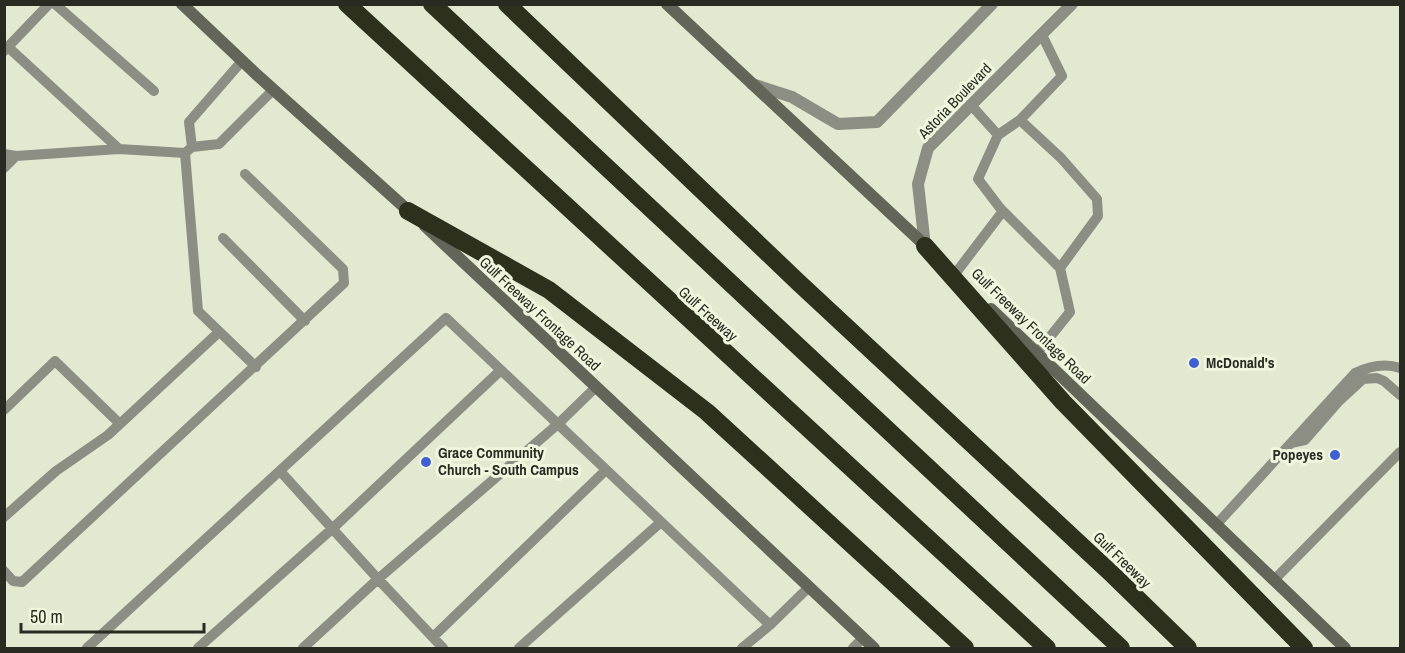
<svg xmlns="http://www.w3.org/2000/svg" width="1405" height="653" font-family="'Archivo Narrow',sans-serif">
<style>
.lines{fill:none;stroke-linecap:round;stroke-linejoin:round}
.service{stroke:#8c8e84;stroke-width:10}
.tertiary{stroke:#8c8e84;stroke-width:12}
.secondary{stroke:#626557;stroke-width:12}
.motorway{stroke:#2c301d;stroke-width:18}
.poi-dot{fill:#405fd2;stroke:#f0f6de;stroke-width:2}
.labels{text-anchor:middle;stroke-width:6;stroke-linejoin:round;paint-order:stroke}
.street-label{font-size:15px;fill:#292b22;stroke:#f0f6de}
.poi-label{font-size:15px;font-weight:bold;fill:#292b22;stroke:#f0f6de;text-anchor:start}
</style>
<rect width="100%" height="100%" fill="#e3e9d1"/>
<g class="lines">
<path class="service" d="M55,4l99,87
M8,47l111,102
M4,51l45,-47
M971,105l27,30 -20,44 22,29 60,60 10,44 -33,41
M1020,120l41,38 36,41 1,17 -38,52
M998,135l22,-15 42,-44 -20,-41
M192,147l-3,-25 53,-61
M185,153l7,-6 27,-3 54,-54
M4,154l12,2 103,-7 66,4 13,158 58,56
M4,168l12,-12
M223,238l82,83
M955,274l48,-63
M4,410l51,-49 65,63
M1291,443l14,-3 34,-39 24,-22 14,-1 7,3 16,14
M280,471l98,108 180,-155 38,-37
M4,517l52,-46 52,-36 111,-103
M1216,525l139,-152c15,-7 30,-10 45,-5
M4,571l9,10 9,1 322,-299 -1,-14 -98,-95
M1274,580l126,-128
M770,625l39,-38
M433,637l173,-167
M87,648l359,-330 324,307 -28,23
M198,648l135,-120 168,-158
M303,648l75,-69 65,69
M519,648l142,-126
M853,648l10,-10"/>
<path class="tertiary" d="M752,84l40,13 46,27 39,-2 115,-118
M925,246l-7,-62 10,-36 144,-144"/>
<path class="secondary" d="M182,4l74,70 156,140
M667,4l264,247
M425,226l449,422
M991,309l354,339"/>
<path class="motorway" d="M347,4l700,644
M432,4l689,644
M507,4l291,278 315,293 75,73
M408,211l141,79 158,122 258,236
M925,246l138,156 241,246"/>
</g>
<g class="poi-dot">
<circle cx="1194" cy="363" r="6"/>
<circle cx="1335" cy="455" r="6"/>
<circle cx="426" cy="462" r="6"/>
</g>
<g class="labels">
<g class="street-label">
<text transform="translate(955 101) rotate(-46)" y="5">Astoria Boulevard</text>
<text transform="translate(540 314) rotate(43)" y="5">Gulf Freeway Frontage Road</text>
<text transform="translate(708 314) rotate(42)" y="5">Gulf Freeway</text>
<text transform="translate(1031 326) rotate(44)" y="5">Gulf Freeway Frontage Road</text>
<text transform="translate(1122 560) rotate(44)" y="5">Gulf Freeway</text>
</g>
<g class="poi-label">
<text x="1206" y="368">McDonald's</text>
<text x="438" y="458">Grace Community<tspan x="438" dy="17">Church - South Campus</tspan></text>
<text x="1323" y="460" text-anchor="end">Popeyes</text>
</g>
</g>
<rect width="1405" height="653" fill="none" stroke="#292b22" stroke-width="12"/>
<path d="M21 623v9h183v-9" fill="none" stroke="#292b22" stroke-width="3"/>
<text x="30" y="623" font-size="18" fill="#292b22" stroke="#f0f6de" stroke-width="4.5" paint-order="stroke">50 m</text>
</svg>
